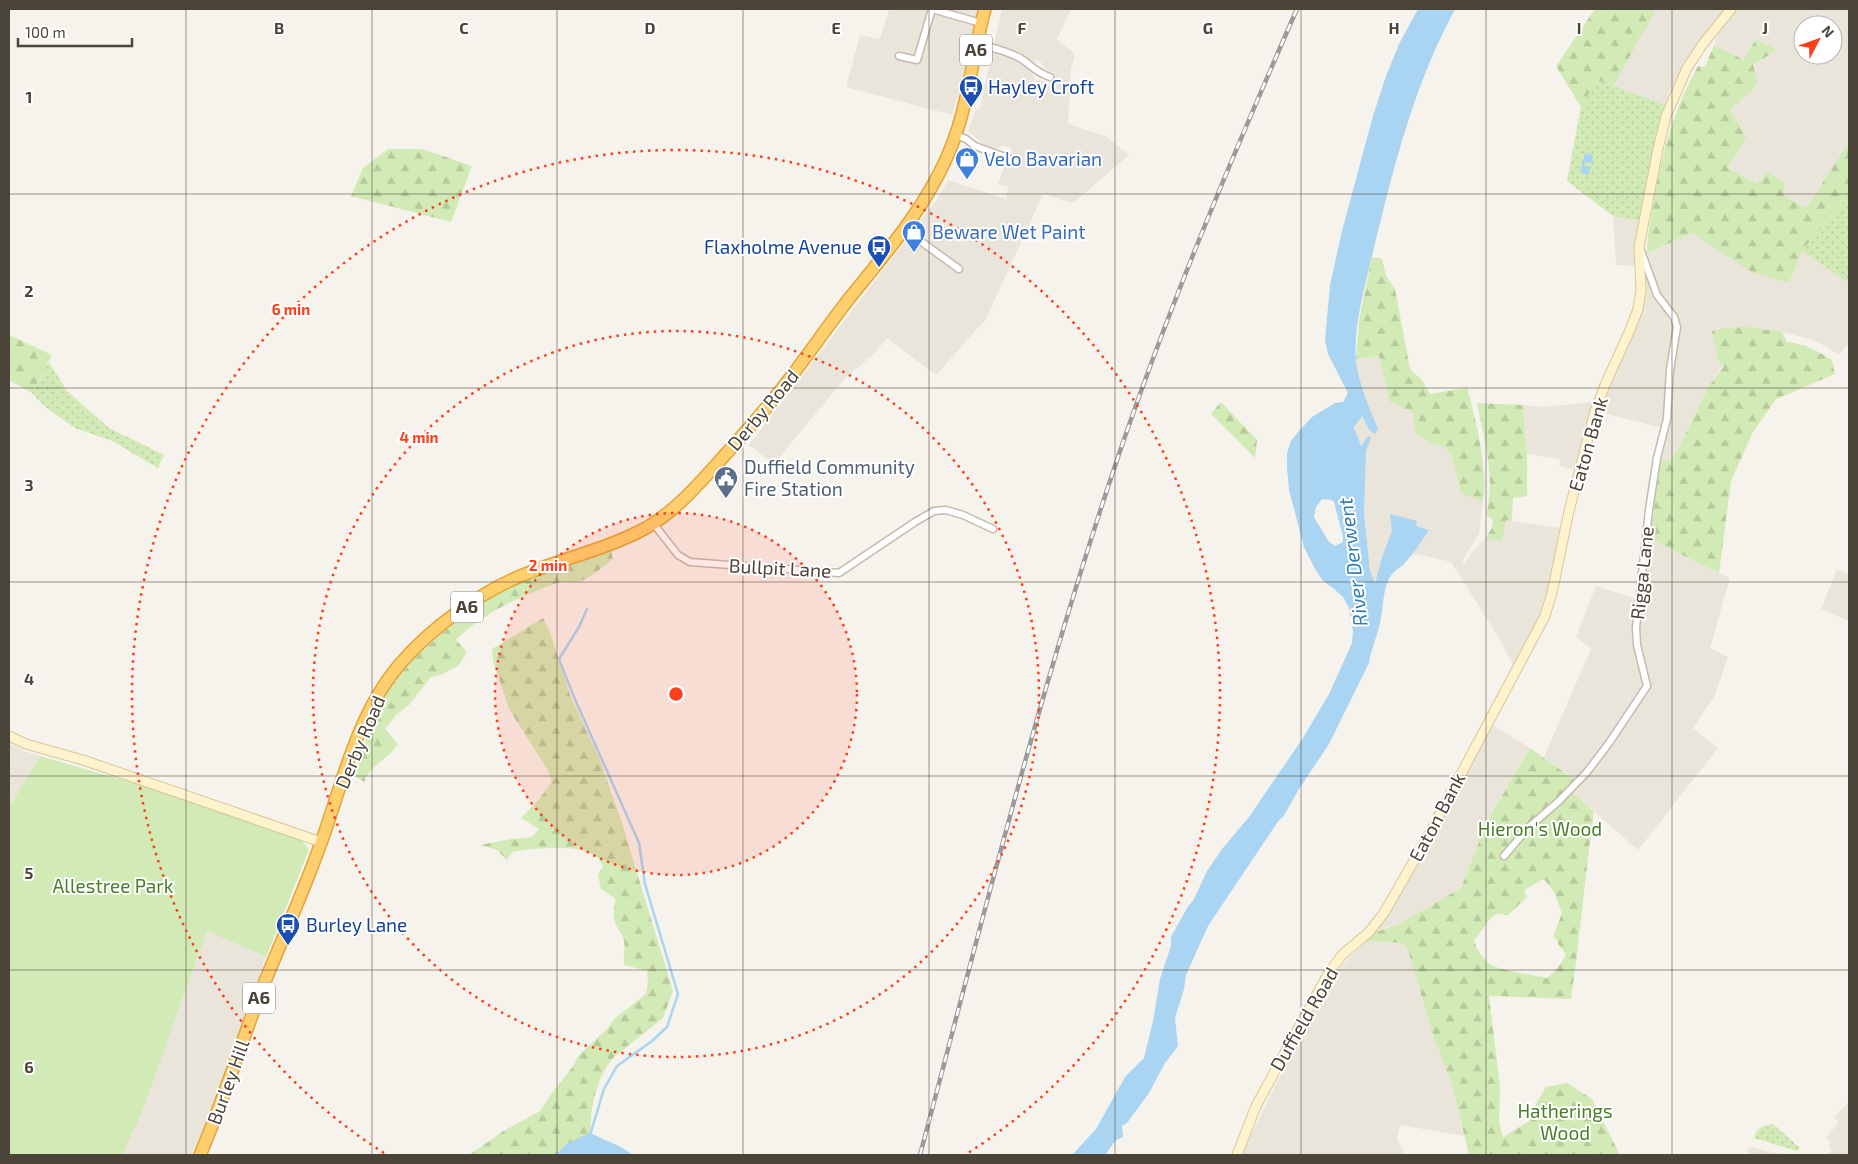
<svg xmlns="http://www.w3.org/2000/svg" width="1858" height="1164" font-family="'Exo 2',sans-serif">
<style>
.residential{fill:#eae5da;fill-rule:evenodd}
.grass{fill:url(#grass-dots)}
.forest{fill:url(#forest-firs);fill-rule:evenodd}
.park{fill:#d2eab5}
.water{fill:#a9d4f2;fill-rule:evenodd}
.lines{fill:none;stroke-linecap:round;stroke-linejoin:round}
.stream{stroke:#a9d4f2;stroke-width:2.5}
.street-casing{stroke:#c2bbae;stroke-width:9}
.secondary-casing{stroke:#d6c79b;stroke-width:11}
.highway-casing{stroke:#e0a43c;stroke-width:14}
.street{stroke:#fff;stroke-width:6}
.secondary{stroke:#fff3cd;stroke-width:9}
.highway{stroke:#ffcf6e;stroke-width:11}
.rail-casing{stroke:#9a9a9a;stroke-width:4.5}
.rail{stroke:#fff;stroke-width:2.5;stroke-dasharray:8;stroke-linecap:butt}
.grid{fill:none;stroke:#4b4439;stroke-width:1;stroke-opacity:0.55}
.ring{fill:none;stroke:#fc3f1d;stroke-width:2.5;stroke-dasharray:2.5 5}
.labels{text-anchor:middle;stroke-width:4;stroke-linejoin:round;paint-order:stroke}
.shield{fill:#fff;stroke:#817c74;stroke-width:1}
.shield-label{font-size:18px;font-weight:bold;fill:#4b4439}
.transit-label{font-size:19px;fill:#164399;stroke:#fff;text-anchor:start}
.shop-label{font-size:19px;fill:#366cbe;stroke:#fff;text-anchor:start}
.street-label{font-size:19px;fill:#4b4439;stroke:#fff}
.service-label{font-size:19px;fill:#4e5e75;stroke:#fff;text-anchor:start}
.park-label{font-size:19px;fill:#4a7f2a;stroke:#fff}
.water-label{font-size:20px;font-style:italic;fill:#2e7ab2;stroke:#fff}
.grid-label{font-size:16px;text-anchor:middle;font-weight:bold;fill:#4b4439;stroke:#fff;stroke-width:4;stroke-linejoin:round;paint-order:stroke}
.centre{fill:#fc3f1d;stroke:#fff;stroke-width:2.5}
.ring-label{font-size:15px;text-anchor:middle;font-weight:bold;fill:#fc3f1d;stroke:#fff;stroke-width:4;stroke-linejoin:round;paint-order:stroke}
</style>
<defs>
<pattern id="grass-dots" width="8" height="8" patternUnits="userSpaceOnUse" patternTransform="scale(1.25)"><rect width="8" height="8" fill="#d2eab5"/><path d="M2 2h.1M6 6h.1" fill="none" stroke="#b6ca9c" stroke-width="1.8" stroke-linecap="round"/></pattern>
<pattern id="forest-firs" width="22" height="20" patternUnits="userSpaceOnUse" patternTransform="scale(1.25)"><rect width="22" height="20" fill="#d2eab5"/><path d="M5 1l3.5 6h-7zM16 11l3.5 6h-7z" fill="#b6ca9c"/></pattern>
</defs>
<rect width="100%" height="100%" fill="#f6f3ec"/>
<path class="residential" d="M889,9h89l-18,78 -8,28 -106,-28 14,-52 20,4z
M1002,9h69l-14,30 18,15 -4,15 -3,55 37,12 24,19 -56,48 -30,-9 -57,125 -50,56 -49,-37 -13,16 -29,24 -71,86 -25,-19 161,-210 48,35 2,-4 -47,-35 26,-34 9,-17 58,19 2,-12 -10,-3 9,-24 11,4 1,-6 -7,-4v-5l-9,-4 -6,4 -12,-4 -17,-14 8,-22h4l12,-58 22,7 15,10 6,11 15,5 4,-11 -9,-4 -5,-8 -4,-1 -3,2 -14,-10 -25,-8z
M1651,9h74l-20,26 -34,53 -11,32 -11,48 -13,78 -1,20 -19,-1 -3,-49 -46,-35 14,-74 16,-27 58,-68z
M1735,9h114v133l-43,66 -23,-13 -15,-23 -11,12 -30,-16 2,-58 29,-26 -5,-18 23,-16 -32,10 -30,-15 6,-15zM1803,25h30v30h-30z
M1692,233l97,50 13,-32 47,32v60l-10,12 -17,-11 -12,-5 -28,-7 -33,-5 -40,59 -31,63 -8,10 -10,3 11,-43 3,-53 7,-35 -1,-7 -2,-8 -17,-20 -6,-12 -8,-31z
M1644,279h3l8,18 12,16 5,15 1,6 -7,35 -1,40 -3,19 -63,-16 7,-20 32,-70 3,-11z
M1379,356l12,46 76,-14 14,65 4,31 -6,50 -13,20 -4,10 2,1 7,-12 14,-14 17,1 4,-20 55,8 -12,64 -7,21 -28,53 -15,-28 -48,-76 -35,-8 -4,1 -10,11 -20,-9 -7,26 -5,-12 -6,-58 2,-66 -5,-1 -7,-19 14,-23 -8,-23 -4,-22z
M1593,402l-17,68 -17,-4 1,-7 -33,-5 -4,-49 20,2z
M1642,537l8,2 80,39 -20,70 18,9 -13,38 -22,33 25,20 -80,102 -66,-58 7,-9 -35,-26 47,-108 -15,-12 20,-51 40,13z
M1837,569l12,5v47l-28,-12z
M1491,724l39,24 -44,76 -25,64 -62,36 -22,7z
M9,743l15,8 16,5 -28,48 -3,-2z
M207,931l59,26 -62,172 -13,26h-69l19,-40z
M1366,941l37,2 5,7 26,88 18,47 12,51 -64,-11 -3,14 8,16h-162l5,-14 29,-59 59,-110z
M1849,1101v54h-22l5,-5 -3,-3 2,-4 -5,-5 13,-16 -5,-4z
M1751,1147l30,7 5,1h-35l-5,-5z"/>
<path class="grass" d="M1597,80l68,25 -16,63 -9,52 -27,-4 -46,-35 14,-74z
M1849,195v84l-2,3 -45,-31z
M49,362l18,29 42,37 55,27 -6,13 -46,-27 -37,-13 -31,-22 -12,-13z
M1773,1124l27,24 -3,3 -43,-13c3,-11 8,-12 19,-14z"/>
<path class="forest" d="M1595,9h56l4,3 -42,74 -16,-6 -16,27 -25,-41z
M1756,39l21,11 -24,15 5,19 -28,26 16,27 -19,31 30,16 11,-12 17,10 -2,13 23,13 43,-66v53l-47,56 -13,32 -37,-11 -60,-39 -45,20c0,-18 4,-35 7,-53 8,-48 20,-91 44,-134l7,1 9,-22 30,15z
M388,149h34l50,17 -21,56 -100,-26 12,-28z
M1372,257l10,2 4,17 9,13 15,80 12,11 8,14 37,-6c10,36 20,76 16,114l-22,-9 -9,-37 -7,-9 -15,-4 -15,-10 -2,-21 -23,-10 -11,-46 -23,3 3,-39z
M1749,327l33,5 5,10c17,1 30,9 45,18l3,14 -59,25 -23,33 -22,49 -12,92 -69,-34 10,-77 10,-3 8,-10 31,-63 15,-20 -6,-6 -6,-29 14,-3z
M9,335l43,20 -20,38 -23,-13z
M1221,402l36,38 -2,18 -44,-44z
M1477,403l46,2 4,49v42l-14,2 -1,23 -6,-1 -4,21 -17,-2 7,-11 1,-8 -7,-5c10,-38 -2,-75 -9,-112z
M611,550l2,9c-9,7 -25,21 -36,23 -7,1 -13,-1 -20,1 -36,13 -73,29 -101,57l11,12 -8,13 -16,9 -12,3 -22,28 -13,10 -11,14 13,15c-9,15 -26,19 -34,38l-9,-6c10,-37 23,-76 49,-106 14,-16 30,-30 47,-44 19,-16 41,-31 64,-41 31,-14 64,-23 96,-35z
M543,618l7,14 20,63 30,65 21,60 52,171 -10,27 -49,39c-19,21 -25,57 -23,84l-23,2 -13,12h-87l10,-6 24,-17 38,-21 12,-18 22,-28 5,-10 28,-26 7,-10 32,-25 2,-12 -1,-11 -22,-6c-3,-8 1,-15 -1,-24 -2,-8 -8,-14 -10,-22 -1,-6 1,-14 1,-21l-14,-9 -3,-14 5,-9c-8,-26 -71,-18 -91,-14l-5,8 -10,-10 -17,-5 31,-6 21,-2 7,-8 -18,-11 16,-16 15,-20 -3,-10 -40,-63 -16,-48 -1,-12z
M1530,748l49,35 -7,9 22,20c-9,62 -14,125 -23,187l-82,-3 11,91 -1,35 4,15 27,-16 7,-19 9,-15 21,-4 25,16 28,56h-151l-17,-70 -18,-47 -26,-88 -5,-7 -37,-2 10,-12 3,2 20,-7 62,-36 25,-64zM1544,879l10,13 8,21 -9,24 5,4v3l8,10c-5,11 -10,17 -19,24 -13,-3 -47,-7 -57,-14 -7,-5 -14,-16 -16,-23l15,-21 7,-6 12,1 19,-18 -3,-7z"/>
<path class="park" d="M40,756l145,42 116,41 8,11 -43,107 -59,-26 -66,184 -19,40h-113v-353l3,1z"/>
<path class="water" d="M1418,9h37c-8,16 -16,31 -23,48 -28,65 -44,134 -61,203 -7,29 -18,70 -15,100 3,25 13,47 22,69l-3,5 -5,-3 -8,-15 -8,11 7,19 7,-10 3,2 -5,13 -2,62 6,58 5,12 7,-26 10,-26 -2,-17 27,7 -1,5 13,4c-8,12 -15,23 -25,34 -4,4 -9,6 -12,10 -10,13 -8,34 -12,49 -3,14 -9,26 -11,40l-40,81 -30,45 -16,28 -4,3 -71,106 -22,49 -2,14 -9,29 3,28 -13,17 -16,30 -22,30 -5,3 1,11 -7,3 -11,15h-33l24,-26 29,-52 19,-19 9,-37 7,-42 11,-33v-9l16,-29 7,-9 13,-28 15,-22 27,-32 54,-79 26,-44 23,-51 1,-12 -4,-23 -6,-11 -10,-9 -10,-7 -8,-12 -11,-22 -15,-57 -2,-22v-15l4,-12 8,-10 13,-14 23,-14 8,-1 5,-9 -20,-39 -3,-14 5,-55 12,-54 31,-115 13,-40 13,-32zM1322,499l10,1 2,2 9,35v5l-8,4 -6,-4 -15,-25 2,-10z
M1585,153l7,2 1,1 -1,7 -6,-1 -2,1 1,3 6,1 -3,8 -8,-3z
M590,1133l31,14 12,8h-78l13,-12z"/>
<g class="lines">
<path class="stream" d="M587,609l-8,18 -20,32 15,38 65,146 6,41 33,110 -11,33 -15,14 -35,25 -13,23 -13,43v4"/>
<g class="street-casing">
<path id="street" d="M932,9l49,14
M977,43c15,5 30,8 43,15 13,8 15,14 30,19
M899,56l18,4 15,-51
M956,135l10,4 9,7 41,15
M905,230l54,39
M653,523l25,32 12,7 149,11 76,-51 19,-11 12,-1 17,5 30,14
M1504,856l25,-29 30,-26 28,-29 22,-29 38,-57 -10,-41 -1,-17 13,-118 8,-52 10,-39 3,-49 7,-43 -3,-10 -17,-22 -17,-47"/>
</g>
<g class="secondary-casing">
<path id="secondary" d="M9,736l17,8 57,16 238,82
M1237,1155l19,-49 72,-132 14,-19 27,-23 15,-19 43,-75 118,-222 7,-23 17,-82 26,-100 10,-26 25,-55 8,-21 3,-19 -2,-43 19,-98 8,-33 21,-48 16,-24 28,-35"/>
</g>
<g class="highway-casing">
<path id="highway" d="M200,1155c23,-53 40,-109 61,-164 20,-49 42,-98 60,-148 22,-61 36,-129 79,-179 30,-35 80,-72 123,-89 41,-17 84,-26 123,-47 28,-16 49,-40 70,-63 24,-27 49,-54 71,-83 21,-27 40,-55 61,-82 37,-46 75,-89 99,-143 22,-49 24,-98 38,-148"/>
</g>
<use href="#street" class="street"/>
<use href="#secondary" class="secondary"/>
<use href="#highway" class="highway"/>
<g class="rail-casing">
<path id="rail" d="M920,1155c62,-233 120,-467 197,-695 52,-154 115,-303 180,-451"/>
</g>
<use href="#rail" class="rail"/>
</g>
<path class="grid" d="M186,9v1146M372,9v1146M557,9v1146M743,9v1146M929,9v1146M1115,9v1146M1301,9v1146M1486,9v1146M1672,9v1146M9,194h1840M9,388h1840M9,582h1840M9,776h1840M9,970h1840"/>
<circle cx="676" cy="694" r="181" fill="#fc3f1d" fill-opacity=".12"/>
<g class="ring">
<circle cx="676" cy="694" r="181"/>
<circle cx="676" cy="694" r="363"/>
<path d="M384 1153A544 544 0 1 1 968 1153"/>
</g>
<defs>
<g id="bus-pin" transform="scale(1.25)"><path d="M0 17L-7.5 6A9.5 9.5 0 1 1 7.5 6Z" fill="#1a4fb4" stroke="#fff"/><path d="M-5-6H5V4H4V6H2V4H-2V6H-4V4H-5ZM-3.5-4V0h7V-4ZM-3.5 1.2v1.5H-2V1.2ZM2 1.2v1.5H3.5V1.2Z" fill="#fff"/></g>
<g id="shop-pin" transform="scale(1.25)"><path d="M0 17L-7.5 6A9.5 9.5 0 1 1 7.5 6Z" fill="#3f7fe0" stroke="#fff"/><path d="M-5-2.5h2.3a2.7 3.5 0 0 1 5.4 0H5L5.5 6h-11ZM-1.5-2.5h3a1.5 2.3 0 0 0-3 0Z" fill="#fff"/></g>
<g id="civic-pin" transform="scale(1.25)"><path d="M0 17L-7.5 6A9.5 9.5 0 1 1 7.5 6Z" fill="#5c6f8a" stroke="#fff"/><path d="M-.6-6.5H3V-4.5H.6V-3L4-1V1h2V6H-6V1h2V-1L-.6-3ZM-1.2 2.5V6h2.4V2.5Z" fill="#fff"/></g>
</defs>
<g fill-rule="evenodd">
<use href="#bus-pin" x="971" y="87"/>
<use href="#shop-pin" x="967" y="159"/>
<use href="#shop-pin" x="914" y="232"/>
<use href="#bus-pin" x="879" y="247"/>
<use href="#civic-pin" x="726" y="478"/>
<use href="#bus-pin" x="288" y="925"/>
</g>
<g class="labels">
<g class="shield">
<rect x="960" y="34.5" width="32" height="31" rx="4"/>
<rect x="451" y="591.5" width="32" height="31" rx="4"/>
<rect x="243" y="982.5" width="32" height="31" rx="4"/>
</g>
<g class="shield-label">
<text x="976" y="56">A6</text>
<text x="467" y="613">A6</text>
<text x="259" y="1004">A6</text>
</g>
<g class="transit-label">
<text x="988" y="94">Hayley Croft</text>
<text x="862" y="254" text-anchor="end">Flaxholme Avenue</text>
<text x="306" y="932">Burley Lane</text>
</g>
<g class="shop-label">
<text x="984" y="166">Velo Bavarian</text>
<text x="932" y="239">Beware Wet Paint</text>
</g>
<g class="street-label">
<text transform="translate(763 410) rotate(-50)" y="7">Derby Road</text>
<text transform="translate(1588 444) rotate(-74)" y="7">Eaton Bank</text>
<text transform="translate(780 568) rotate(3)" y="7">Bullpit Lane</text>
<text transform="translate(1642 573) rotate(-84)" y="7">Rigga Lane</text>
<text transform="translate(360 742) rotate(-67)" y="7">Derby Road</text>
<text transform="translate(1437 817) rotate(-62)" y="7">Eaton Bank</text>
<text transform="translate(1304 1019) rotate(-60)" y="7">Duffield Road</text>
<text transform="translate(228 1082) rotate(-70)" y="7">Burley Hill</text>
</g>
<g class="service-label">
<text x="744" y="474">Duffield Community<tspan x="744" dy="22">Fire Station</tspan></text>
</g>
<g class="park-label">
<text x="1540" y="836">Hieron's Wood</text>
<text x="113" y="893">Allestree Park</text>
<text x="1565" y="1118">Hatherings<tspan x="1565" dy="22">Wood</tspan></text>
</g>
<g class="water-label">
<text transform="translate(1353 562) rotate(-97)" y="7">River Derwent</text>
</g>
</g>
<g class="grid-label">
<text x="279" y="34">B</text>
<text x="464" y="34">C</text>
<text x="650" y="34">D</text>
<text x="836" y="34">E</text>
<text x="1022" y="34">F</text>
<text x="1208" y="34">G</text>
<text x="1394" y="34">H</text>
<text x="1579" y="34">I</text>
<text x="1765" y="34">J</text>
<text x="29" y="103">1</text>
<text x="29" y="297">2</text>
<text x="29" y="491">3</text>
<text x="29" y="685">4</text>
<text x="29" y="879">5</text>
<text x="29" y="1073">6</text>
</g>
<circle cx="676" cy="694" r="8" class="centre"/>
<g class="ring-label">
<text x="291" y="315">6 min</text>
<text x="419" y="443">4 min</text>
<text x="548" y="571">2 min</text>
</g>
<rect width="1858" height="1164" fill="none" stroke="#4b4439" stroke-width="20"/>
<g transform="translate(1818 40) rotate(49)"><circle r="24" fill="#ffffff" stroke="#b7b4b0"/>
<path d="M0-4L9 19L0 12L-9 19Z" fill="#fc3f1d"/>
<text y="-8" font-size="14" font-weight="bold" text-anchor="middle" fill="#4b4439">N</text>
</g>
<path d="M18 38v8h114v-8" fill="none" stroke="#4b4439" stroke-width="2.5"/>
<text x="25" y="38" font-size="15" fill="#4b4439" stroke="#ffffff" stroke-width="4" paint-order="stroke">100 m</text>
</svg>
